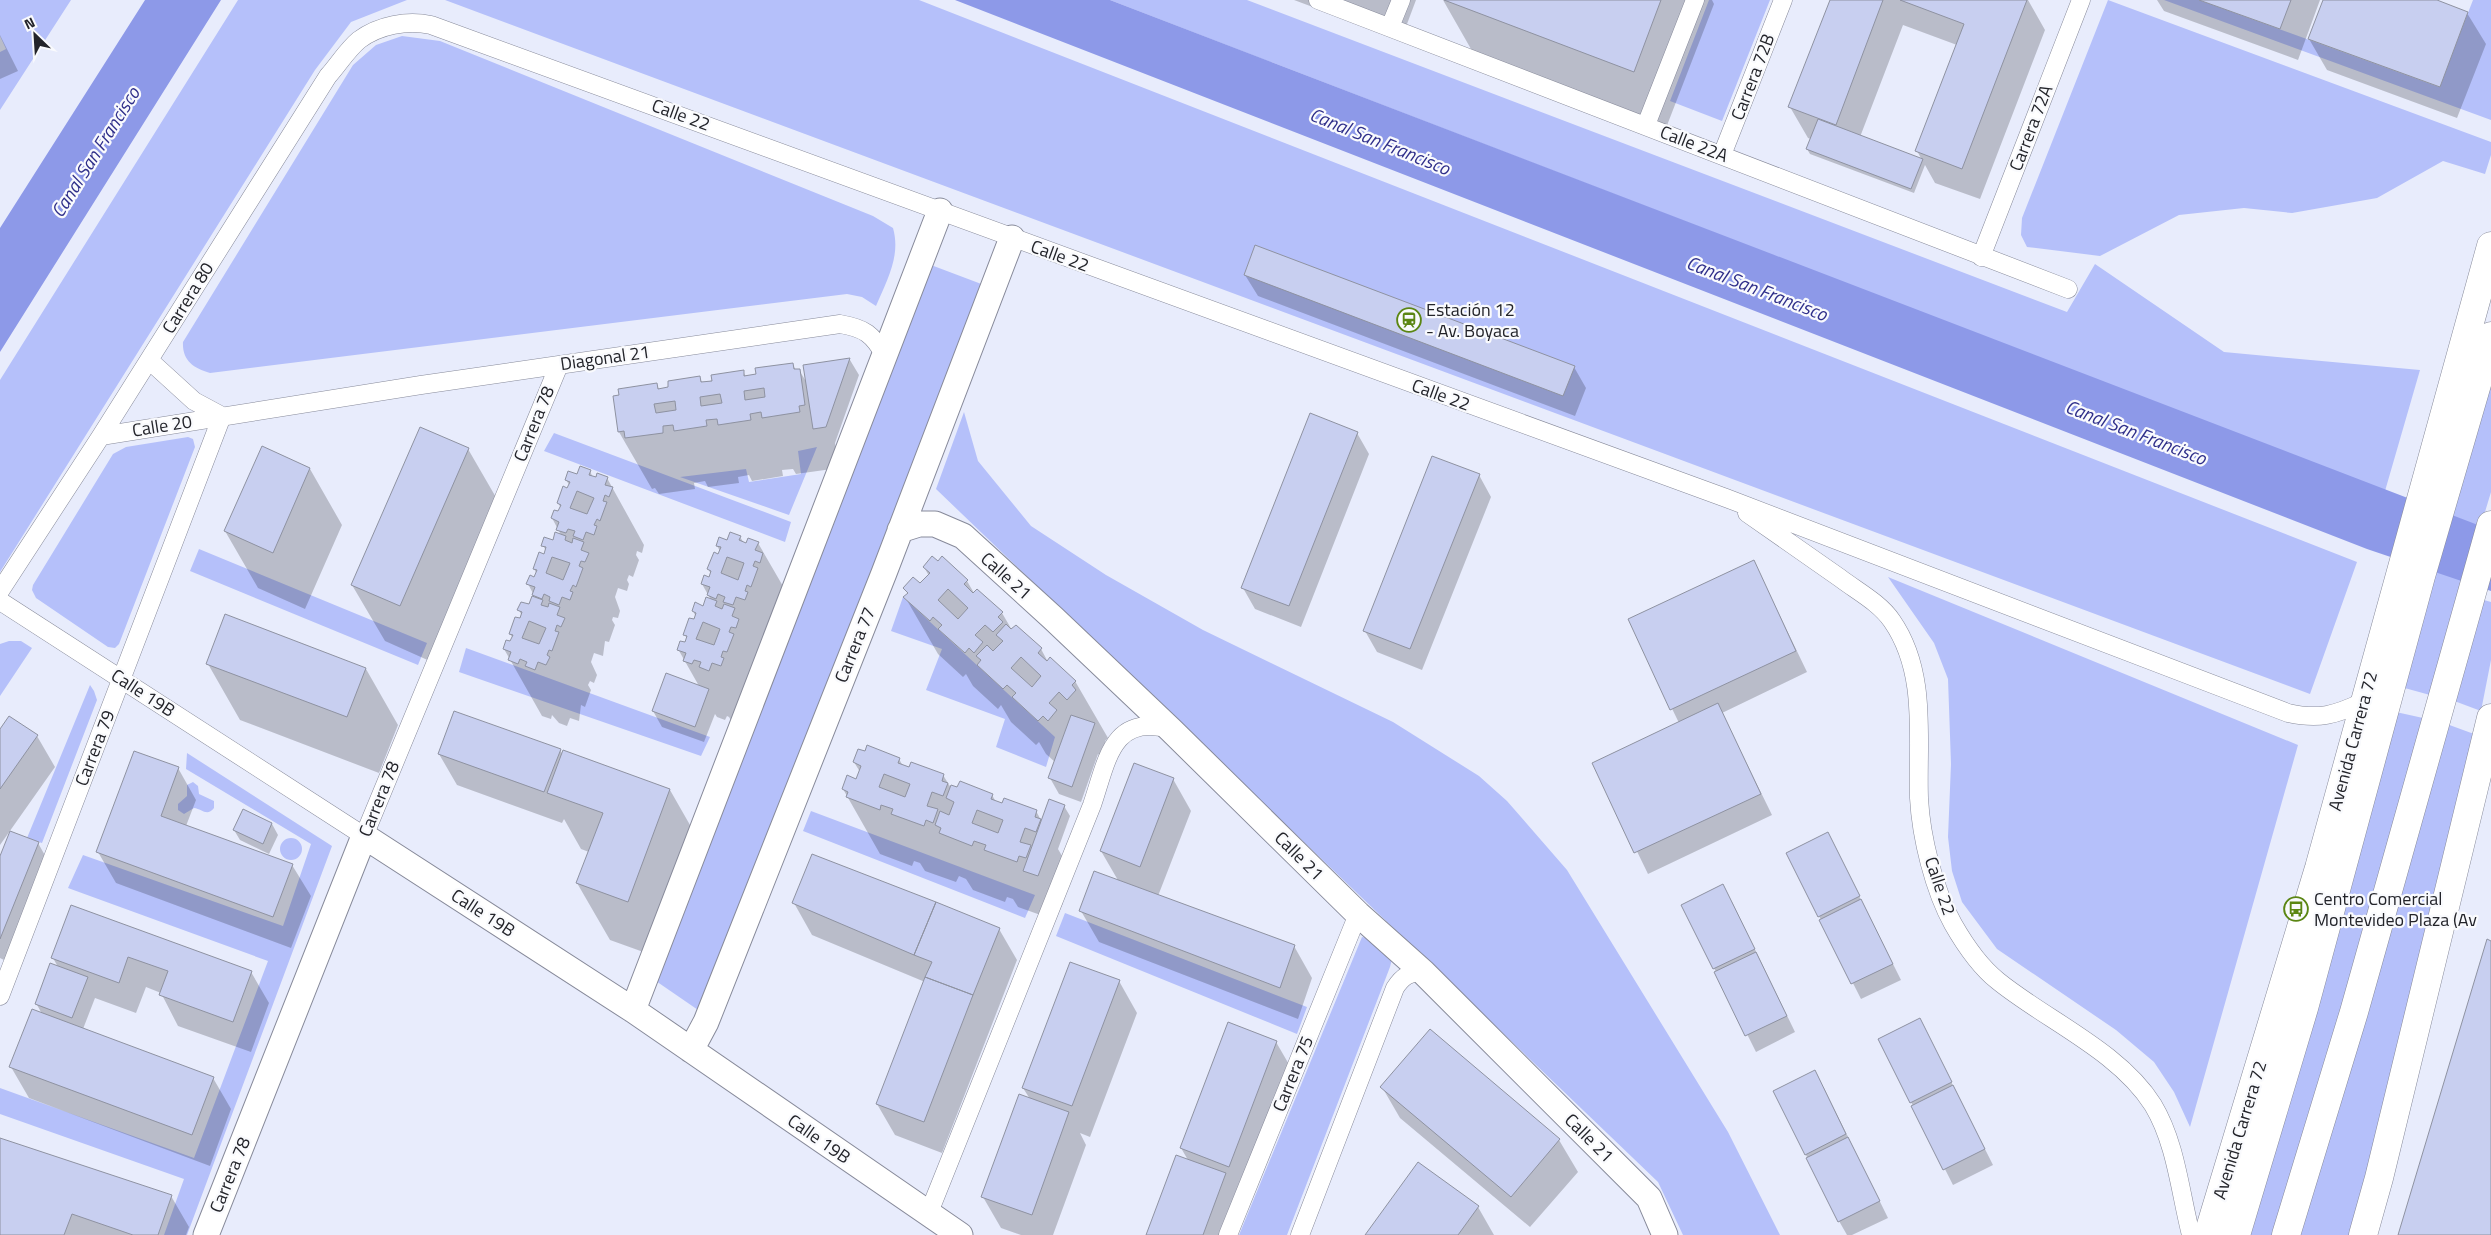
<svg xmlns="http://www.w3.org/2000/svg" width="2491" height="1235" font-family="'Titillium Web',sans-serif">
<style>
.green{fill:#b5c0fa}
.water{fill:#8d99e8}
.shadow{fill:#0003;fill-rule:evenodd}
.building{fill:#c8cff0;stroke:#8e92a1;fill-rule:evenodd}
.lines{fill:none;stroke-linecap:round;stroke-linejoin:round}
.street-casing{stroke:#878a9a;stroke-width:19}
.secondary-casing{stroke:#878a9a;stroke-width:27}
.highway-casing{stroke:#878a9a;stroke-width:29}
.street{stroke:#fff;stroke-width:18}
.secondary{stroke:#fff;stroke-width:25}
.highway{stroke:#fff;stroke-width:28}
.labels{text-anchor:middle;stroke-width:4.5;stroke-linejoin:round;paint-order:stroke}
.street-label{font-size:18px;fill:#23242a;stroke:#f9fafd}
.poi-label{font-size:18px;fill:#23242a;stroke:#f9fafd;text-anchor:start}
.water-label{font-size:19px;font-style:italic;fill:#2f2f8a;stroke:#f9fafd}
</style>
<rect width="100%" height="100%" fill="#e8ecfc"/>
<path class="green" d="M0,0h71l-71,110v-58l6,-3 -6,-13z
M238,0h177h-8l-56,22 -36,48 -315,502v-192z
M445,0h474l1438,562 -47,132z
M1110,0h137l820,312 28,-48 129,88 196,18 -35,121z
M1709,0h61l-48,121 -52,-20z
M2108,0l383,142v13l-6,19 -42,-13 -66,37 -85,15 -48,-5 -65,7 -79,41 -73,-9 -6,-12 1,-17z
M2164,0h35l240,87 34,-87h18v120z
M402,36l38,5 433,175 20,12c8,28 -6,52 -17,78l-14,-9 -15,-3 -637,79c-17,-5 -28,-13 -27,-31l170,-277 23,-20z
M931,265l53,20 -283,727 -48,-33z
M2491,382v110l-61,203 -29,-8z
M964,412l14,49 53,65 75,49 97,55 190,92 86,54 28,25 60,69 161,262 52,103h-97l-25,-53 -722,-693z
M554,433l237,89 -6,20 -241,-91z
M188,437l5,2 2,8 -76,197 -4,4 -7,-1 -72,-49 -4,-8 1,-5 80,-131 13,-7z
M817,447l-28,68 -109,-38 66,-8 3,13 52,-8 -3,-23z
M199,549l228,94 -9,22 -228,-94z
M1888,577l410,168 -108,382 -16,-35 -20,-30 -38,-32 -119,-81 -35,-47 -10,-31 -4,-34 3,-73 -3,-85 -14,-36z
M903,597l152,140 -9,30 -50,-20 9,-28 -79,-29 16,-41 -51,-18z
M2477,598l14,4v58l-10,51 -32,-12z
M9,641h12l11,7 -32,48v-52z
M466,648l244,89 -9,19 -242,-84z
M90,685l4,6 3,9 -55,143 -15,-5z
M2396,712l27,6 -42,161 -106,356h-33z
M2444,723l30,11 -103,421 -22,80h-51z
M187,753l145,93 -145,389h-23l20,-56 -184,-65v-26l194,70 74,-197 -200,-73 15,-33 200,71 28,-82 -125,-75z
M193,782l5,4 1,8 15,7v7c-7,9 -12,1 -20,0l-10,6 -6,-4v-6l9,-8v-11z
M811,811l224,84 -10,23 -222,-87z
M280 849a11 11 0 1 1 22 0a11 11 0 1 1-22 0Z
M1065,913l242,94 -10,27 -241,-98z
M1362,937l6,1 24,21 -2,8 -103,268h-48z"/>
<path class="water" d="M145,0h76l-221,352v-124z
M955,0h155l1381,530v61l-124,-42z"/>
<path class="shadow" d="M1294,0h122l-15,40z
M1443,0h269l2,4 -48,124 -191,-72z
M1831,0h197l17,30 -65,169 -45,-16 -10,-18 -11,28 -104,-39 -3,-5 4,-10 -3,-1 -18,-31zM1903,25l54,20 -40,106 5,9 -62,-23z
M2157,0h163l-22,60 -134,-49z
M2324,0h109l34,13 19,31 -29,74 -130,-48 -18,-31z
M0,35l18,36 -18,8z
M1245,275l329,92 12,21 -11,28 -317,-120z
M850,360l9,15 -24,68 2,18 -5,8 -36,5 -3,-5 -11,1 1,6 -31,5 -3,-6 -11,2 1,6 -31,4 -3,-6 -11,2 1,6 -36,5 -4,-6 -3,1 -33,-57 -5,-35 42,-13 3,5 11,-1 29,-10 4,5 40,-12 3,6 46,-13 4,6h3l8,13 -2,-17z
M1357,433l12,21 -68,173 -46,-18 -12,-21z
M468,449l33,57 -69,156 -47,-21 -33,-56z
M310,469l32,56 -37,84 -47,-21 -33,-57z
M590,471l3,7h14l37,67 -2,8 -5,-2 -1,4 3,5 -6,17 -4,-2 -2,5 2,4 -2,7 -9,-3 -3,9 5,14 -2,7 -5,-1 -1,3 3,5 -6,17 -4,-1 -2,15 -9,-3 -3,9 6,13 -3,8 -4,-2 -2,4 3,5 -6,17 -4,-2 -2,16 -9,-3 -3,8 -8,-3 -7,-8 -1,4 -9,-3 -38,-67 7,-6 2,-5 -3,-4 11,-14 1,-4 -3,-6 10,-4 7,-7 -8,-15 7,-6 2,-4 -3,-5 10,-14 2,-4 -3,-6 10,-4 8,-6 -9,-17 7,-6 2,-4 -3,-5 12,-17 -4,-6z
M1479,475l12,22 -69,173 -45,-18 -12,-21z
M740,537l4,6h14l33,57 -58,124 -4,-7 -2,-1 -2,4 -8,-3 -2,-3 -11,28 -42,-15 -9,-16 46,-25 -21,-37 8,-5 1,-5 -2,-4 10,-14 1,-4 -3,-6 11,-4 7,-7 -9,-16 8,-6 1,-4 -3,-5 11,-14 1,-4 -3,-5z
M942,558l25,23 7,12 3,-2 25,22 10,17 29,19 7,13 27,19 33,57 -3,3 3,6 -8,9 -2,-2 -17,48 -22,-8 -9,-16 5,-16 -9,-8 -7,-12 -3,3 -25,-23 -10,-17 -3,4 -25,-23 -7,-12 -3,3 -25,-23 -33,-57 3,-3 -4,-6 16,-3 9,-9 -5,-9 14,-4z
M1754,562l53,110 -85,41 50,102 -124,59 -54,-111 85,-40 -50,-103z
M208,664l158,5 32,56 -19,48 -139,-53z
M0,731l37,5 18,31 -55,78z
M560,750l3,5 107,35 32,56 -42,112 -50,-18 -33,-57 12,-31 -8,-3 -17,-30 -2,4 -105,-38 -18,-31z
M899,759l4,7 40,9 8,13 41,7 4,7 40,9 6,11 22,-16 6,10 -12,33 11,19 -14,22 8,13 -5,11 -6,-2 -3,6 -31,-11 -5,-8 -6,-2 -2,5 -32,-12 -7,-11 -7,-3 -3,6 -31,-11 -5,-8 -6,-2 -2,5 -32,-12 -37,-65 14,-9 3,-8 -6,-10z
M178,768l18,32 -10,26 106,39 19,31 -20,52 -175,-65 -18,-31z
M1173,779l18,32 -33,85 136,50 18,32 -14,41 -199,-77 -18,-31 38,-29 -18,-31z
M243,811l29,13 6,11 -9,19 -29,-14 -6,-10z
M1828,834l73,146 -40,19 -42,-83z
M38,843l9,16 -41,102 -6,-3v-99z
M1732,902l63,130 -39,20 -73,-146z
M794,903l205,26 18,31 -75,193 -47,-18 -18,-31 48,-122 -113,-47z
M71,907l180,65 18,31 -18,49 -73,-26 -17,-33 -15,-6 -10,26 -41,-15 -12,31 130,49 18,31 -21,57 -181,-68 -18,-31 31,-53 -6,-11 22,-36 -5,-9z
M1119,981l18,32 -47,124 -10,-4 6,12 -33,90h-32l-20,-7 -18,-31 47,-98 -7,-11z
M1920,1020l73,145 -40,20 -42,-83z
M1430,1030l129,110 19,32 -48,55 -130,-109 -18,-31z
M1276,1042l18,31 -62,162h-85l41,-75 -7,-12z
M1824,1088l64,130 -36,17h-5l-8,-14 -33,-66z
M0,1139l171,57 18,31 -3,8h-186z
M1418,1164l60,43 16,28h-127z"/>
<path class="building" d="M1444,0h217l-27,72z
M1830,0h53l-47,125 -48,-18z
M1900,0h127l-65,169 -47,-18 49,-127z
M2199,0h92l-11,29z
M2323,0h114l31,12 -28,75 -132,-48z
M1818,119l105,40 -12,30 -105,-40z
M1255,245l320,121 -12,30 -319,-121z
M850,358l-24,69 -13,2 -10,-64z
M793,363l1,6h6l5,36 -6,1 1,6 -38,6 -1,-6 -11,2 1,6 -33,5 -1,-6 -11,1 1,6 -33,5 -1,-6 -10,1v7l-38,5 -1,-7 -6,1 -5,-36 6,-1 -1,-6 39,-6 1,6 10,-2v-6l32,-5 1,6 11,-1 -1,-6 33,-5v6l12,-2 -1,-6zM764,388l1,9 -20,3 -1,-9zM720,394l2,9 -21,3 -1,-9zM675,401l1,9 -20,3 -2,-9z
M1310,413l48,19 -69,174 -48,-18z
M420,427l49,21 -69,158 -49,-21z
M262,446l48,22 -37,85 -49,-22z
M1432,456l48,18 -70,175 -47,-18z
M580,466l11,4 -2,5 7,2 1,-4 11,4 -3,8 8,2 -4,10 -4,-2 -2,6 4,1 -7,19 -3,-2 -3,6 3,1 -3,9 -8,-3 -3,8 -10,-4 2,-5 -7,-2 -2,4 -10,-3 3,-8 -8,-4 3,-8 4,1 3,-6 -4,-2 6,-17 4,2 3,-6 -5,-2 3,-9 9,3zM577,491l17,7 -7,16 -17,-6z
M555,532l11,4 -1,4 7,3 1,-5 11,4 -3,8 8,3 -4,9 -4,-1 -2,5 4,2 -7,19 -3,-2 -3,6 3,1 -3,8 -8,-3 -3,8 -10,-4 1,-4 -6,-3 -2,5 -10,-4 3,-8 -9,-3 4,-9 4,2 3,-7 -4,-1 6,-17 5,2 2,-7 -5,-1 3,-9 9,3zM552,557l18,6 -7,17 -17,-7z
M730,532l11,4 -2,4 7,3 2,-5 11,4 -4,8 8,3 -3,10 -5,-2 -2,5 5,2 -7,19 -4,-2 -2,6 3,1 -3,8 -9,-3 -3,8 -10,-3 2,-5 -7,-3 -2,5 -9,-4 3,-8 -9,-3 3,-9 5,2 2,-6 -4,-2 7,-17 4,2 3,-7 -5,-1 3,-9 8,3zM727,557l17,6 -6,17 -17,-7z
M932,556l6,5 4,-5 26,24 -4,4 9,9 4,-4 26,23 -5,5 5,5 -10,10 -8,-7 -10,10 8,7 -9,11 -5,-5 -4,5 -27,-24 4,-4 -9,-8 -3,4 -27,-24 5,-4 -5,-5 10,-11 7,6 10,-10 -7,-6zM948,589l20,19 -10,11 -20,-19z
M1754,560l42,91 -126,59 -42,-91z
M532,596l11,4 -2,5 7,2 1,-4 11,4 -3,8 8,3 -4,9 -4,-2 -2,6 4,1 -7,19 -3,-1 -2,5 3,2 -4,8 -8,-3 -3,8 -10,-4 2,-4 -7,-3 -2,5 -10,-4 3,-8 -8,-3 3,-9 4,1 3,-6 -4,-1 6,-17 5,1 2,-6 -5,-2 4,-8 8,2zM529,621l17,7 -7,16 -17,-6z
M706,597l11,4 -2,5 7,3 2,-5 11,4 -3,8 7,3 -3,9 -5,-1 -2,5 5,2 -7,18 -4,-1 -2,6 3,1 -3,8 -9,-3 -3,8 -10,-4 2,-5 -7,-2 -2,4 -9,-3 3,-8 -9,-3 3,-9 5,1 2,-6 -4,-1 6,-17 5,1 2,-6 -4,-2 3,-9 8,4zM703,622l17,7 -6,16 -18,-6z
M225,614l141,54 -19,49 -141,-53z
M1006,624l5,5 5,-4 26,23 -4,5 9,8 3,-4 26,24 -4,4 4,5 -9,10 -8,-8 -10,11 8,7 -9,11 -5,-5 -5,5 -26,-24 4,-4 -9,-8 -4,4 -26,-24 4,-5 -5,-4 11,-11 6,6 10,-10 -7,-6zM1021,657l20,19 -9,11 -21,-19z
M666,673l43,16 -14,38 -43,-16z
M1718,703l43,91 -127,59 -42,-90z
M454,711l107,38 -17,43 -106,-38z
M1071,715l24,8 -23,64 -24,-9z
M9,716l29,19 -38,54v-60z
M867,745l33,13 -2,5 11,4 2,-5 33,12 -2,7 6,2 -5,13 -11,-4 -5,14 11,3 -5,14 -7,-3 -2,6 -33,-12 2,-5 -12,-4 -1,5 -34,-13 2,-5 -6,-3 5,-14 9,4 5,-13 -8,-4 5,-13 7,2zM884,774l26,10 -5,13 -26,-10z
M563,750l107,39 -42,113 -52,-19 27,-70 -56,-20z
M134,751l45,16 -18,49 132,48 -20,53 -177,-65z
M1134,763l40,15 -34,89 -40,-16z
M960,781l33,13 -2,5 11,4 2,-5 33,12 -2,7 6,2 -5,13 -11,-4 -5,14 11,3 -5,13 -7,-2 -2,6 -33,-12 2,-5 -12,-4 -2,5 -33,-13 2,-5 -6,-3 5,-14 9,4 5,-13 -8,-4 5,-13 6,2zM977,810l26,10 -5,13 -26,-10z
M1049,799l16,6 -27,71 -15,-5z
M243,809l29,14 -9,21 -30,-14z
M10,831l29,11 -39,97v-83z
M1828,832l32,64 -42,21 -32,-64z
M812,854l124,48 -22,53 -122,-52z
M1094,871l201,74 -15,43 -201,-77z
M1723,884l32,65 -42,20 -32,-64z
M1861,899l32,65 -42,20 -32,-64z
M936,902l64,26 -27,67 -48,-18 7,-15 -18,-7z
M71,905l181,66 -19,51 -74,-27 9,-24 -40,-14 -9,26 -68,-25z
M2487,939l4,2v294h-93z
M1756,952l31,64 -42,20 -31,-64z
M1070,962l50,18 -48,126 -50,-18z
M50,963l38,14 -16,41 -37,-14z
M925,977l48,18 -49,127 -48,-18z
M32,1009l182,68 -22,58 -183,-68z
M1920,1018l32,64 -42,21 -32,-64z
M1228,1022l49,19 -48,126 -49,-19z
M1430,1029l130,110 -49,58 -131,-110z
M1815,1070l31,64 -41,21 -32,-64z
M1953,1085l32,64 -42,21 -32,-64z
M1019,1094l50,18 -37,103 -51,-18z
M1848,1137l32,64 -42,21 -32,-64z
M0,1138l172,57 -14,40h-25l-61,-21 -8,21h-64z
M1176,1155l50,18 -23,62h-57z
M1418,1162l61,44 -21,29h-93z"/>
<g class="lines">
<g class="street-casing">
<path id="street" d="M1318,0l750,289
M1390,27l11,-27
M1646,125l49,-125
M1722,155l61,-155
M1981,257l100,-257
M149,360l45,41 28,15
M101,436l320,-51 419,-61c24,4 33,10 45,32
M1747,513c31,22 62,43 93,65 17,13 40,25 52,43 36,52 25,118 27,177 2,39 15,92 34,126 12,21 26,42 45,57 48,39 121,70 155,124 23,38 27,87 38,130
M0,591l101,-155 227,-360c10,-11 19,-26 31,-36 20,-15 48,-20 72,-15l1295,473 562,215c31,7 47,2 75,-11
M0,601l364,235 195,-471
M0,996l222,-580
M928,1215l164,-410c15,-43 19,-92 78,-76
M1228,1235l130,-321
M1300,1235l95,-247c7,-11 14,-16 28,-16"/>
</g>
<g class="secondary-casing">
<path id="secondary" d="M900,530l19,-6h16l28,12 90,82 118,112 187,184 65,58 226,226 16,37
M633,1010l307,-799
M691,1050l15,-28 178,-449 128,-335
M206,1235l158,-399 269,174 327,225"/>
</g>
<g class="highway-casing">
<path id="highway" d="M2208,1235l111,-367 172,-622
M2236,1235l68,-227 117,-432 70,-240
M2286,1235l68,-223 137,-487
M2363,1235l16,-57 112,-460"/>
</g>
<use href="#street" class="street"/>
<use href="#secondary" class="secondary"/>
<use href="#highway" class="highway"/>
</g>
<defs>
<g id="station-ring" transform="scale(1.25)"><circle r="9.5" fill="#f9fafd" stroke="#5b8613" stroke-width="1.5"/><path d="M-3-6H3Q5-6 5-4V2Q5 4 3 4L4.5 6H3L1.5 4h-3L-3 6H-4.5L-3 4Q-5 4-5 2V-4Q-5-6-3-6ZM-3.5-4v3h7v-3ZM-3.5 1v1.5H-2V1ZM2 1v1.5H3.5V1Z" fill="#5b8613"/></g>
<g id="bus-ring" transform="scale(1.25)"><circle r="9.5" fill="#f9fafd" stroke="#5b8613" stroke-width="1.5"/><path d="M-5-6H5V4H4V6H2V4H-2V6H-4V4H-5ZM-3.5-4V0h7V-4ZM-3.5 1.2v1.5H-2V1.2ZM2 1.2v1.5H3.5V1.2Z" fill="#5b8613"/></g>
</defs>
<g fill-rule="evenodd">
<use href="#station-ring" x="1409" y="320"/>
<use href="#bus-ring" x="2296" y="909"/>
</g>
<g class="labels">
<g class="street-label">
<text transform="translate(1753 77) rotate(-69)" y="6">Carrera 72B</text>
<text transform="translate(681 115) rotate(20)" y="6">Calle 22</text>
<text transform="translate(2031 128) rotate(-69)" y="6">Carrera 72A</text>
<text transform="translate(1694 144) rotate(21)" y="6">Calle 22A</text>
<text transform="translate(1060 256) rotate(20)" y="6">Calle 22</text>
<text transform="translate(188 298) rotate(-58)" y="6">Carrera 80</text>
<text transform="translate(605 358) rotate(-8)" y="6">Diagonal 21</text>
<text transform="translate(1441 395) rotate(20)" y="6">Calle 22</text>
<text transform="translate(534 424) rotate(-68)" y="6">Carrera 78</text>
<text transform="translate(162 426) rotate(-9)" y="6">Calle 20</text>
<text transform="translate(1006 576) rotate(42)" y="6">Calle 21</text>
<text transform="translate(855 645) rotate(-68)" y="6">Carrera 77</text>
<text transform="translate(143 693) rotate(33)" y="6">Calle 19B</text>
<text transform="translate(2353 741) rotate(-75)" y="6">Avenida Carrera 72</text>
<text transform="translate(95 748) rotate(-69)" y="6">Carrera 79</text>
<text transform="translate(379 799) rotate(-68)" y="6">Carrera 78</text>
<text transform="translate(1299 856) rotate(45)" y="6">Calle 21</text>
<text transform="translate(1940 886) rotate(71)" y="6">Calle 22</text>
<text transform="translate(483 913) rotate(33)" y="6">Calle 19B</text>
<text transform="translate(1293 1074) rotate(-68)" y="6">Carrera 75</text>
<text transform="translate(2240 1130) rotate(-73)" y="6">Avenida Carrera 72</text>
<text transform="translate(1589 1138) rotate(45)" y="6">Calle 21</text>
<text transform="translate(819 1139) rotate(35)" y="6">Calle 19B</text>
<text transform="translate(230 1175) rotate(-68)" y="6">Carrera 78</text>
</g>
<g class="poi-label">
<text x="1426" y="316">Estación 12<tspan x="1426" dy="21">- Av. Boyaca</tspan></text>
<text x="2314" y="905">Centro Comercial<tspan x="2314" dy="21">Montevideo Plaza (Av</tspan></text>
</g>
<g class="water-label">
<text transform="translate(1380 141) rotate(22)" y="7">Canal San Francisco</text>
<text transform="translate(95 152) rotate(-58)" y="7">Canal San Francisco</text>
<text transform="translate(1757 288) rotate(21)" y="7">Canal San Francisco</text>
<text transform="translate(2136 432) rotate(21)" y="7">Canal San Francisco</text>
</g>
</g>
<g transform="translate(35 35) rotate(335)" stroke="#f9fafd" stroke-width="4" paint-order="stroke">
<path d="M0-4L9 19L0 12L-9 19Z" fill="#23242a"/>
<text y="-8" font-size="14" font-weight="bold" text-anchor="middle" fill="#23242a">N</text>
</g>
</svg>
